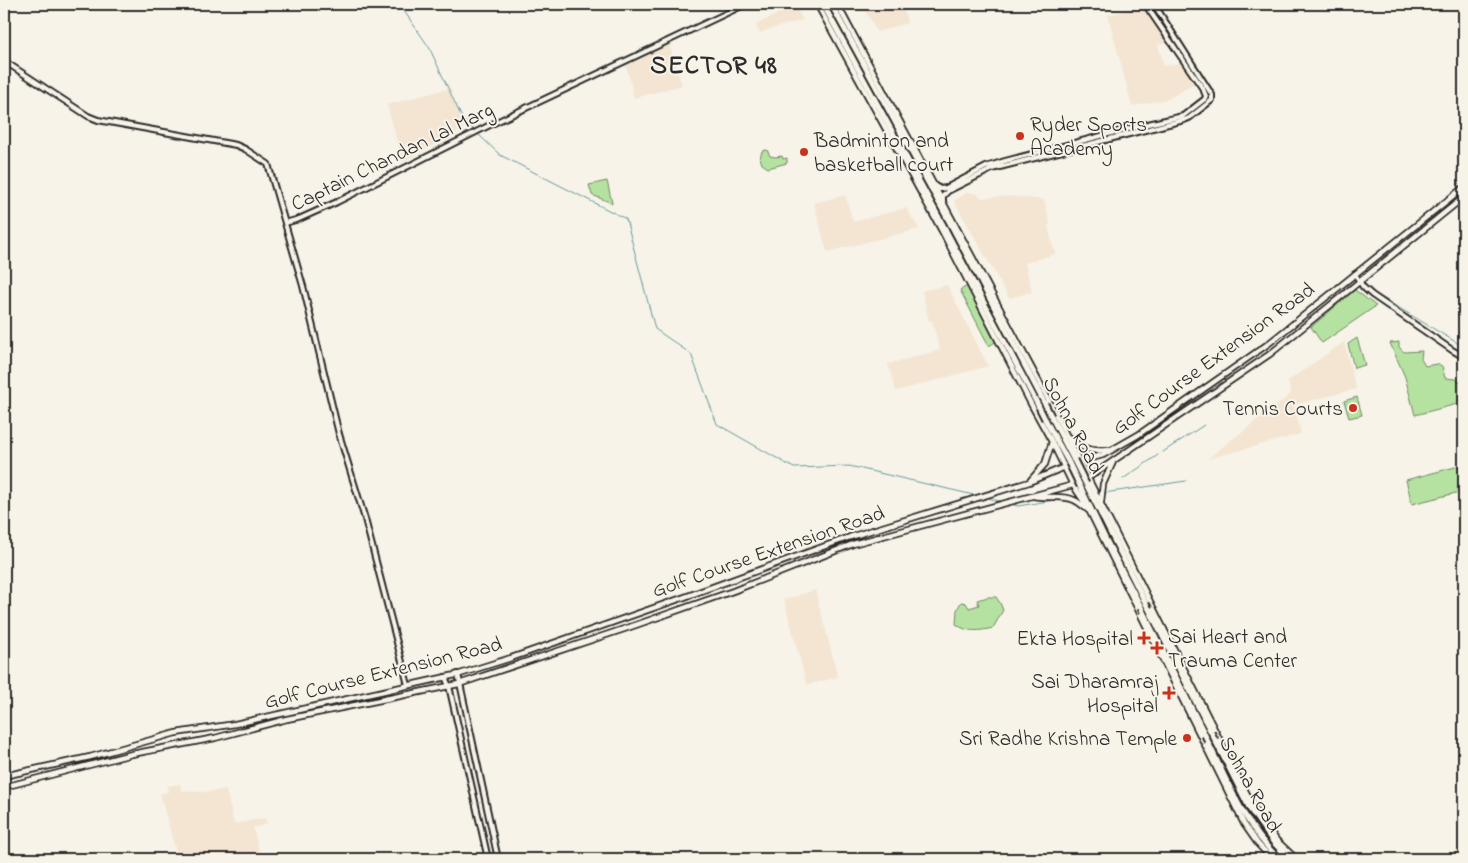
<svg xmlns="http://www.w3.org/2000/svg" width="1468" height="863" font-family="'Indie Flower',sans-serif">
<style>
.built{fill:#f3e5d1}
.green{fill:#b5e2a0;stroke:#708666}
.lines{fill:none;stroke-linecap:round;stroke-linejoin:round}
.stream{stroke:#67989e;stroke-width:1}
.tertiary-casing{stroke:#2b2b2b;stroke-width:8}
.secondary-casing{stroke:#2b2b2b;stroke-width:8}
.trunk-casing{stroke:#2b2b2b;stroke-width:9}
.tertiary{stroke:#f7f3e8;stroke-width:4}
.secondary{stroke:#f7f3e8;stroke-width:4.5}
.trunk{stroke:#f7f3e8;stroke-width:5}
.trunk-bridge-casing{stroke:#2b2b2b;stroke-width:9;stroke-linecap:butt}
.trunk-bridge{stroke:#f7f3e8;stroke-width:5}
.poi-dot{fill:#c8321e;stroke:#f7f3e8;stroke-width:2}
.labels{text-anchor:middle;stroke-width:4;stroke-linejoin:round;paint-order:stroke}
.poi-label{font-size:21px;fill:#2b2b2b;stroke:#f7f3e8;text-anchor:end}
.street-label{font-size:21px;fill:#2b2b2b;stroke:#f7f3e8}
.district-label{font-size:26px;font-weight:bold;letter-spacing:1px;fill:#2b2b2b;stroke:#f7f3e8}
</style>
<rect width="100%" height="100%" fill="#f7f3e8"/>
<filter id="ink" filterUnits="userSpaceOnUse"><feTurbulence type="fractalNoise" baseFrequency=".02" numOctaves="2"/><feDisplacementMap in="SourceGraphic" scale="10" xChannelSelector="R" yChannelSelector="G"/><feConvolveMatrix kernelMatrix="1 2 1 2 8 2 1 2 1" color-interpolation-filters="sRGB"/></filter>
<g filter="url(#ink)">
<path class="built" d="M862,4h41l4,19 -30,9z
M795,5l8,15 -36,10 -7,3 -4,-8z
M1145,6l26,36 -13,3 6,21 20,-4 13,20 -29,17 -36,7 -24,-91z
M669,44l13,41 -48,13 -8,-33z
M450,88l14,40 -61,34 -16,-57z
M968,192l9,2 5,4 27,-2 35,4 6,25 -2,1 7,28 -30,9 7,29 -23,6 -55,-97z
M845,195l8,27 53,-14 13,21 -92,23 -13,-49z
M947,285l41,81 -92,25 -8,-27 52,-14 -8,-29h-3l-7,-30z
M1344,342l12,47 -62,16 7,29 -94,25 84,-65 -3,-13z
M815,590l23,87 -31,8 -23,-85z
M180,784l2,7 21,1 23,-2 8,34 31,-6 2,6 -14,4 8,31h-19l-1,-4 -21,4h-42l-18,-65 8,-2 -1,-6z"/>
<path class="green" d="M767,150l3,6 5,1 7,-1 1,3 4,-1v5l-19,5 -6,-4 -2,-6 2,-7z
M607,181l5,22 -20,-8 -3,-10z
M968,286l29,55 -8,5 -29,-56z
M1355,290l21,16 -54,37 -11,-16z
M1357,338l8,27 -11,3 -6,-24z
M1399,342v5l5,5 18,-1 -1,8 4,7 12,-2 5,2 3,12 11,1 7,5 1,12 -3,7 -46,12 -10,-38 -15,-34z
M1357,397l5,18 -13,3 -5,-17z
M1459,466l5,25 -52,13 -6,-24z
M988,597h8l4,6 3,7 -10,18c-13,3 -26,5 -37,-4l1,-14 4,-8 5,1 3,5 10,-3 -2,-5z"/>
<g class="lines">
<path class="stream" d="M403,4l1,7 25,36 33,71 13,13
M478,134l22,21 126,64 29,110 36,25 26,70 77,44 55,-2 129,30
M1376,294l88,53
M1163,452l41,-27
M1123,479l35,-24
M1104,493l82,-12
M988,498l15,4
M1011,504l7,2 43,-7"/>
<g class="tertiary-casing">
<path id="tertiary" d="M4,61l84,55 10,4 138,25 9,4 23,15 35,122 36,148 26,85 43,166
M935,186l5,3 6,-1 40,-21 19,-6 134,-35 44,-10 22,-17 1,-3 -3,-7 -58,-85
M943,201v-5l5,-5 44,-22 192,-49 5,-2 23,-18v-5l-58,-91
M285,223l14,-4 38,-17 155,-78 254,-120
M1355,274l8,13 9,8 80,55 12,7
M458,674l40,185
M445,677l4,9 39,173"/>
</g>
<g class="secondary-casing">
<path id="secondary" d="M817,4l125,227 89,173 21,38 21,43 14,21 157,318 14,20 14,15
M837,4l209,391 209,415 22,31 19,18
M1068,437c14,12 23,15 41,13
M1030,481l15,-17 7,-22
M1034,496c13,3 28,-2 40,4 5,2 9,6 14,10
M1101,502l2,-18 10,-22
M4,776l86,-19 86,-24 59,-9 225,-50 51,-16 171,-60 168,-61 179,-55 45,-19 29,-8 35,-20 130,-91 196,-157
M4,787l128,-33 83,-16 72,-19 172,-35 171,-57 103,-36 120,-47 220,-59 15,-7 182,-124 194,-157"/>
</g>
<g class="trunk-casing">
<path id="trunk" d="M823,4l120,221 96,182
M831,4l119,219 95,181
M1051,416l23,44
M1045,419l24,44
M1086,484l60,120
M1080,486l26,54 35,67
M1149,609l62,123
M1143,612l62,123
M1215,740l35,69 24,34 16,16
M1208,742c21,43 37,84 71,117"/>
</g>
<use href="#tertiary" class="tertiary"/>
<use href="#secondary" class="secondary"/>
<use href="#trunk" class="trunk"/>
<g class="trunk-bridge-casing">
<path id="trunk-bridge" d="M1045,404l6,12
M1039,407l6,12
M1074,460l12,24
M1069,463l11,23
M1146,604l3,5
M1141,607l2,5
M1211,732l4,8
M1205,735l3,7"/>
</g>
<use href="#trunk-bridge" class="trunk-bridge"/>
</g>
</g>
<g class="poi-dot">
<circle cx="1020" cy="136" r="5"/>
<circle cx="804" cy="152" r="5"/>
<circle cx="1353" cy="408" r="5"/>
<path d="M1141.5 630.5h5v5h5v5h-5v5h-5v-5h-5v-5h5z"/>
<path d="M1154.5 640.5h5v5h5v5h-5v5h-5v-5h-5v-5h5z"/>
<path d="M1166.5 685.5h5v5h5v5h-5v5h-5v-5h-5v-5h5z"/>
<circle cx="1187" cy="738" r="5"/>
</g>
<g class="labels">
<g class="poi-label">
<text x="1030" y="131" text-anchor="start">Ryder Sports<tspan x="1030" dy="24">Academy</tspan></text>
<text x="814" y="147" text-anchor="start">Badminton and<tspan x="814" dy="24">basketball court</tspan></text>
<text x="1343" y="415">Tennis Courts</text>
<text x="1168" y="643" text-anchor="start">Sai Heart and<tspan x="1168" dy="24">Trauma Center</tspan></text>
<text x="1133" y="645">Ekta Hospital</text>
<text x="1158" y="688">Sai Dharamraj<tspan x="1158" dy="24">Hospital</tspan></text>
<text x="1177" y="745">Sri Radhe Krishna Temple</text>
</g>
<g class="street-label">
<text transform="translate(392 156) rotate(-26)" y="7">Captain Chandan Lal Marg</text>
<text transform="translate(1213 358) rotate(-36)" y="7">Golf Course Extension Road</text>
<text transform="translate(1074 425) rotate(62)" y="7">Sohna Road</text>
<text transform="translate(768 551) rotate(-19)" y="7">Golf Course Extension Road</text>
<text transform="translate(383 672) rotate(-14)" y="7">Golf Course Extension Road</text>
<text transform="translate(1251 784) rotate(61)" y="7">Sohna Road</text>
</g>
<g class="district-label">
<text x="714" y="73">SECTOR 48</text>
</g>
</g>
<rect width="1468" height="863" fill="none" stroke="#f7f3e8" stroke-width="20"/>
<rect x="10" y="10" width="1448" height="843" fill="none" stroke="#2b2b2b" stroke-width="2" filter="url(#ink)"/>
</svg>
